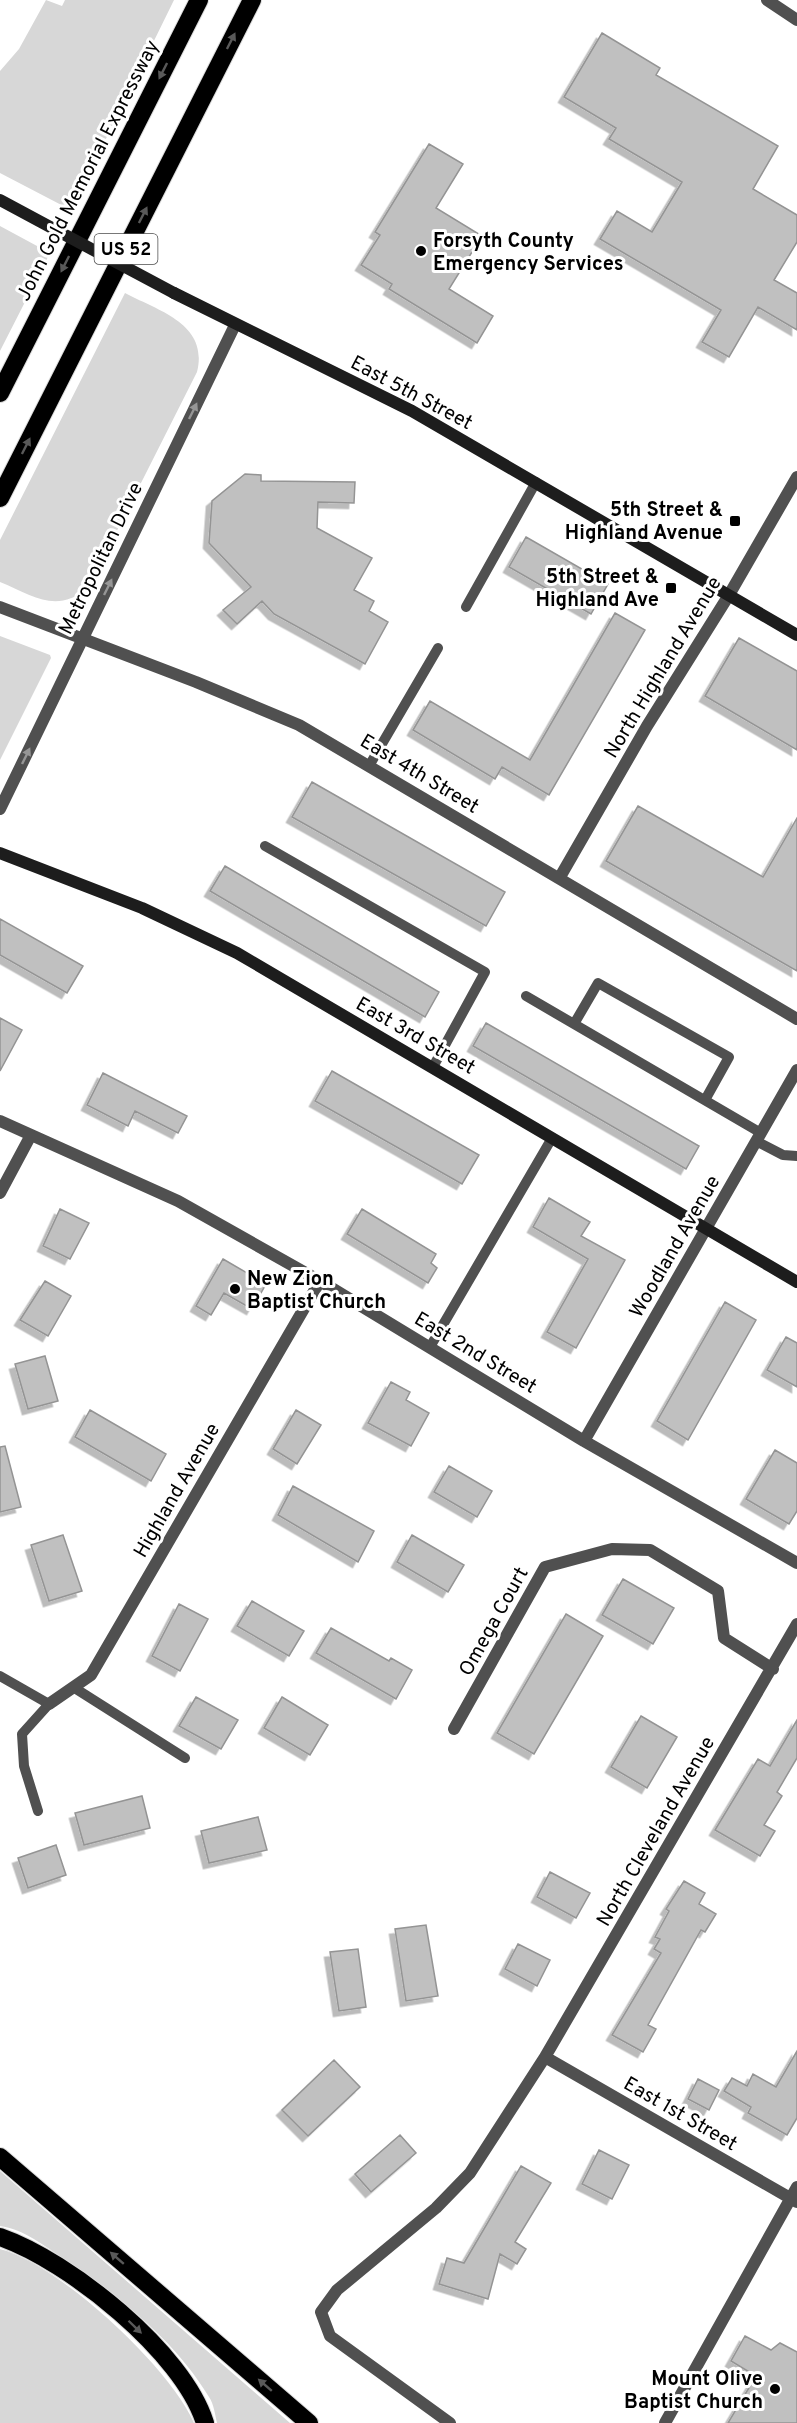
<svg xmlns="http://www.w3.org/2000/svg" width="797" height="2423" font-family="Overpass,sans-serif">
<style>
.green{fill:#d7d7d7}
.building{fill:#c0c0c0;stroke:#949494;stroke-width:1.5;filter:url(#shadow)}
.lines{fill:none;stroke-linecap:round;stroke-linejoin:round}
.motorway-casing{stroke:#dbdbdb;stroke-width:20}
.service{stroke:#505050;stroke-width:10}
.minor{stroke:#505050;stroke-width:12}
.tertiary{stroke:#505050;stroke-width:12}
.secondary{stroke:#1d1d1d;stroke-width:12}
.motorway{stroke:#000;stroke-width:18}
.secondary-bridge{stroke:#1d1d1d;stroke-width:12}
.oneway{fill:#595959}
.oneway2{fill:#969696}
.poi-dot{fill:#000;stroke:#fff;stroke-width:2}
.labels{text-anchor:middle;stroke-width:6;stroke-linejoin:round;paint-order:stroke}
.shield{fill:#fff;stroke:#4c4c4c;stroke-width:1.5}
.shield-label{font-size:18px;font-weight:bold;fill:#000}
.street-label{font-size:20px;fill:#000;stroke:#fff}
.poi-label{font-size:20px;font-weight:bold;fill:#000;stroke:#fff;text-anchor:end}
</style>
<defs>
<filter id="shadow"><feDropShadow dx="-5.5" dy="5.5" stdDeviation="0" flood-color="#0004"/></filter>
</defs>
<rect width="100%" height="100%" fill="#fff"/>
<path class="green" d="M46,0l16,6 3,-6h109l-103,210 -71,-37v-102l19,-22z
M0,226l50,27 -50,98z
M125,293c34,18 84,31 72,79l-109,216c-32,26 -54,8 -88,-6v-42z
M0,636l50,19 1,3 -51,102z
M0,2171l290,252h-73c-2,-8 -3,-19 -8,-26 -35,-58 -90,-100 -145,-138 -19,-13 -41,-30 -64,-33z
M0,2249c59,15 170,118 194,174h-194z"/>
<path class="building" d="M602,33l58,35 -4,7 122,71 -25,43 44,26v27l-23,38 23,13v37l-39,-23 -29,50 -27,-15 19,-32 -121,-71 17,-28 35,21 30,-50 -73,-43 7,-11 -52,-31z
M429,144l34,20 -27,44 46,28 -33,53 44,27 -16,27 -88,-54 3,-5 -31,-19 19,-30 -5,-3z
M245,474l16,1v6l94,1 -1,21 -36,-1 -1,26 55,30 -18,32 20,11 -5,10 19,11 -23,42 -91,-50 -12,-13 -25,23 -14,-14 28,-23 -42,-44 3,-42z
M526,537l82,47 -17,30 -82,-47z
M615,613l30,17 -96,165 -47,-28 -7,12 -82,-49 17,-29 100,59z
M739,638l58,33v79l-92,-54z
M312,782l193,110 -19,34 -194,-109z
M638,806l125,71 34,-59v153l-191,-110z
M225,866l214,126 -14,25 -215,-126z
M0,919l83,47 -16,27 -67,-38z
M0,1018l22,12 -22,41z
M486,1023l213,123 -13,23 -213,-123z
M332,1071l147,84 -17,29 -147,-83z
M103,1073l84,43 -9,17 -43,-22 -7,15 -41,-21z
M549,1198l41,24 -9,14 44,24 -49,88 -29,-16 41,-73 -55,-32z
M60,1209l29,14 -19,36 -27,-13z
M362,1209l74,45 -5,9 6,5 -9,15 -81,-49z
M223,1259l43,25 -14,25 -28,-16 -13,22 -15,-9z
M45,1281l26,15 -23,40 -28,-16z
M725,1302l31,18 -68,120 -31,-19z
M786,1337l11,6v44l-30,-17z
M45,1356l13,45 -30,8 -13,-45z
M391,1382l19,10 -4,8 23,13 -18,33 -43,-23z
M90,1410l76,44 -15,27 -76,-44z
M296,1410l25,15 -24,39 -24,-15z
M5,1446l16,61 -21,5v-65z
M775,1450l22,13v48l-8,13 -43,-25z
M449,1466l43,25 -15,26 -43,-25z
M293,1486l81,45 -16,31 -80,-47z
M63,1535l19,56 -33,10 -18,-56z
M412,1535l52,30 -16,27 -51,-30z
M623,1579l51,29 -21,36 -51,-29z
M252,1601l52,30 -15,25 -52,-30z
M179,1604l29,15 -28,52 -28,-15z
M566,1614l37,22 -69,118 -37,-21z
M331,1628l58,33 2,-3 21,12 -16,29 -80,-46z
M196,1697l42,23 -17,29 -42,-23z
M282,1697l46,28 -18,30 -46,-27z
M641,1716l36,21 -30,51 -36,-21z
M797,1720v38l-20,34 5,4 -18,29 11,6 -15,25 -45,-26 43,-71 12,7z
M142,1796l8,32 -66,17 -9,-32z
M258,1817l9,33 -58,13 -8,-32z
M56,1845l10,30 -38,13 -10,-30z
M550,1872l40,21 -14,25 -39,-21z
M684,1881l21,12 -6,11 17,10 -11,18 -4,-2 -53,95 8,4 -13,23 -31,-17 49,-82 -7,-4 6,-10 -5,-2 14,-26 -3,-2z
M426,1925l12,71 -32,5 -11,-72z
M518,1944l32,16 -13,26 -32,-17z
M358,1949l8,58 -27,4 -9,-59z
M797,2051v67l-10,17 -39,-22 3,-6 -27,-16 8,-13 15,8 6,-12 23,13z
M334,2060l26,27 -52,49 -26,-26z
M698,2079l21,11 -10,20 -21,-11z
M400,2135l16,18 -45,39 -16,-18z
M599,2150l30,15 -17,34 -30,-15z
M521,2166l30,17 -36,59 11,7 -9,15 -17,-10 -12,45 -49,-15 8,-26 17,5z
M745,2336l26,14 9,-7 17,9v71h-69l28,-47 -25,-15z"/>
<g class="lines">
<g class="motorway-casing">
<path id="motorway" d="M0,393l199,-393
M0,498l252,-498
M0,2157l309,266
M0,2237c69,24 183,115 205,186"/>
</g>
<path class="service" d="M466,607l70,-125
M369,766l69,-118
M265,846l220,126 -52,95
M526,996l235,137
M574,1024l24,-41 131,74 -24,43
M756,1141l27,14 14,1
M430,1347l122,-209
M0,1676l49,28 -27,30 2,32 14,45
M73,1687l112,71"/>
<path class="minor" d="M767,0l30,20
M560,877l87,-151 82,-131 68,-118
M0,1121l178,80 142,80 264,160 213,122
M0,1193l31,-58
M584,1441l213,-371
M49,1704l42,-29 229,-394
M454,1729l91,-162 67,-18 38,1 68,41 6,47 49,31
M545,2057l252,145
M450,2423l-120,-87 -9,-24 16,-22 99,-82 34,-35 75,-116 252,-433
M665,2423l132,-236"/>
<path class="tertiary" d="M0,607l196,75 103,43 498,294
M0,809l235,-484"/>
<path class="secondary" d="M0,200l54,29
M174,293l238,118 385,224
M0,853l142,55 95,45 560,329"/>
<use href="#motorway" class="motorway"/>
<path class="secondary-bridge" d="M54,229l120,64"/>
</g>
<defs><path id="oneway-solid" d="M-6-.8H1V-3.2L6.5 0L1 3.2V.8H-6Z" transform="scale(1.5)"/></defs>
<g class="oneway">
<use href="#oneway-solid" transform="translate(231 41) rotate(-63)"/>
<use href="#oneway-solid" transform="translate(163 71) rotate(117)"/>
<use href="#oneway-solid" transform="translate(143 215) rotate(-63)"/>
<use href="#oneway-solid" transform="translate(65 264) rotate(117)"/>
<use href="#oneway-solid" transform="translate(26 446) rotate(-63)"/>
<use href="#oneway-solid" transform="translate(117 2258) rotate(-139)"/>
<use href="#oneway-solid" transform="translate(135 2327) rotate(44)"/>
<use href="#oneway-solid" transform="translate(265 2385) rotate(-139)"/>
</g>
<g class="oneway2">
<use href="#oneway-solid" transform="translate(193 411) rotate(-64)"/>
<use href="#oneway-solid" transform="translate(108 587) rotate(-64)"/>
<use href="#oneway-solid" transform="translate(26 756) rotate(-64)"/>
</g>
<g class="poi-dot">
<circle cx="421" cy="251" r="6"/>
<rect x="729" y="515" width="12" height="12" rx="3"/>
<rect x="665" y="582" width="12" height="12" rx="3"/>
<circle cx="235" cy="1289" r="6"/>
<circle cx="775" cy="2389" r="6"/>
</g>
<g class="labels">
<rect class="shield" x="94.5" y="234" width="63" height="30" rx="4.5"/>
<g class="shield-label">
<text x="126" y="255">US 52</text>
</g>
<g class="street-label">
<text transform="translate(87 170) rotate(-63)" y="7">John Gold Memorial Expressway</text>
<text transform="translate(412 392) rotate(28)" y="7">East 5th Street</text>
<text transform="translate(100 558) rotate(-64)" y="7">Metropolitan Drive</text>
<text transform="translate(662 667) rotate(-59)" y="7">North Highland Avenue</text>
<text transform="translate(420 773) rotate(31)" y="7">East 4th Street</text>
<text transform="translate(416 1035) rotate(30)" y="7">East 3rd Street</text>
<text transform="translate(674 1246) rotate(-60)" y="7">Woodland Avenue</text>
<text transform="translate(476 1352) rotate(31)" y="7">East 2nd Street</text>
<text transform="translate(176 1490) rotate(-60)" y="7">Highland Avenue</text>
<text transform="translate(493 1621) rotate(-61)" y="7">Omega Court</text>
<text transform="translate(655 1831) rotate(-60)" y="7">North Cleveland Avenue</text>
<text transform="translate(681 2113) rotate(30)" y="7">East 1st Street</text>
</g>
<g class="poi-label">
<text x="433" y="247" text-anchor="start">Forsyth County<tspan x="433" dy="23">Emergency Services</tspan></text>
<text x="723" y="516">5th Street &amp;<tspan x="723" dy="23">Highland Avenue</tspan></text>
<text x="659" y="583">5th Street &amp;<tspan x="659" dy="23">Highland Ave</tspan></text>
<text x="247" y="1285" text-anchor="start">New Zion<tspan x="247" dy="23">Baptist Church</tspan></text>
<text x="763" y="2385">Mount Olive<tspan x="763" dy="23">Baptist Church</tspan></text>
</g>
</g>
</svg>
